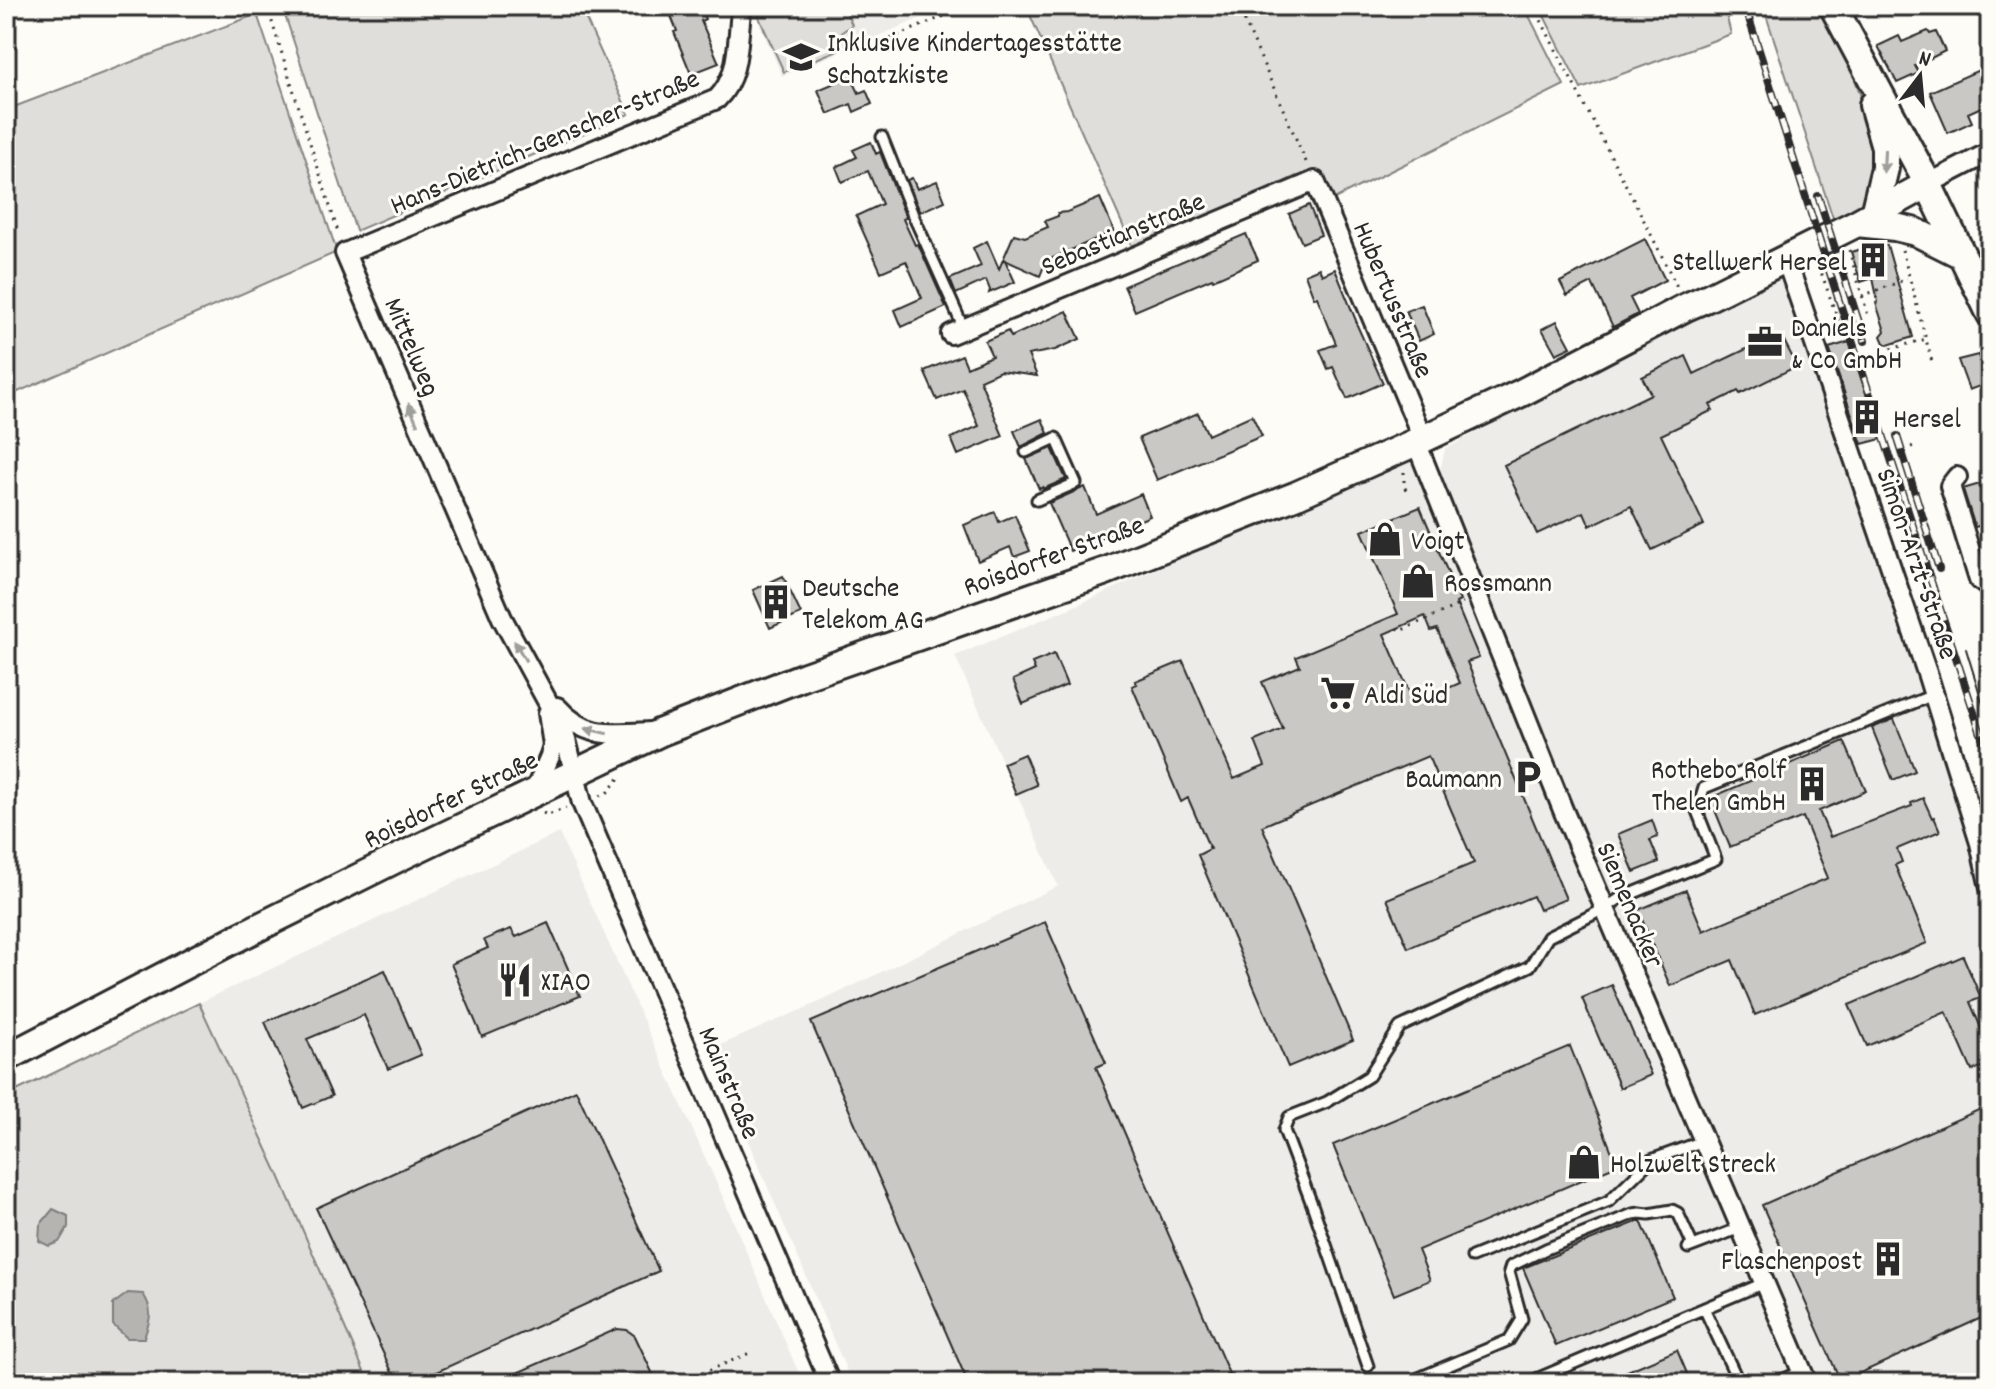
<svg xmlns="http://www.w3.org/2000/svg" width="1996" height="1389" font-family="Dekko,sans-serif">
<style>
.built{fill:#edece8}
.green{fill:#dfdeda;stroke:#858482;stroke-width:2}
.water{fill:#b5b4b1;stroke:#7e7d7b;stroke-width:2}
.building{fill:#c9c8c4;stroke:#2b2b2b;stroke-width:2;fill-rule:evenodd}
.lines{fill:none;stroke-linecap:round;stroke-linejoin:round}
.service-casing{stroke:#2b2b2b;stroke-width:15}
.minor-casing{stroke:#2b2b2b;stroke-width:24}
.secondary-casing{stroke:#2b2b2b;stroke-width:32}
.path{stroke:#2b2b2b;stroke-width:3;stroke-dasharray:2 6;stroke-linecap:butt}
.service{stroke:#fdfcf7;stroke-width:9}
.minor{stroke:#fdfcf7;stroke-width:18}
.secondary{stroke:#fdfcf7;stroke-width:26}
.tram{stroke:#2b2b2b;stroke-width:2}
.rail-casing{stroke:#2b2b2b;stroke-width:8}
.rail{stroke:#fdfcf7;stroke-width:5;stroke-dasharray:15;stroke-linecap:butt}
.oneway{fill:#9e9e9b}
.labels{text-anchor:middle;stroke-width:6;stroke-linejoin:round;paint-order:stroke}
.poi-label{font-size:28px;fill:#2b2b2b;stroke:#fdfcf7;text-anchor:start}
.street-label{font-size:28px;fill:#2b2b2b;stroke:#fdfcf7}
</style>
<rect width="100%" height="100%" fill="#fdfcf7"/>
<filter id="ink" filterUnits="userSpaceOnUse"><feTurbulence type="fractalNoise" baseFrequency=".0125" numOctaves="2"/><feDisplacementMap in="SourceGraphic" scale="16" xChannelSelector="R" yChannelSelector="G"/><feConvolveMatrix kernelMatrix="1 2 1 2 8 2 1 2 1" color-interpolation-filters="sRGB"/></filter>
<g filter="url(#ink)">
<path class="built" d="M760,6h190l-168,70 -27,-63z
M1780,279l116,321 74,250 20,84v427l-29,22h-1109l-143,-333 115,-50 234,-114 -103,-230 127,-53 180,-82 153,-65 81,204 18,-8 -75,-176 6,-27 267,-139z
M559,833l163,362 81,188h-434l-92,-212 -78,-168z"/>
<path class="green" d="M282,6h298l49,108 -273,117z
M762,6h82l8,19 -10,7 6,14 -64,26 -27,-59z
M1026,6h498l40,79 -240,119 -9,-23 -19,-5 -161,77z
M1539,6h185l7,28 -150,55z
M1763,6h60l20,39 36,103 1,23 -18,36 -27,17z
M257,14l80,238 -326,143 -5,-10v-275z
M199,1003l78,168 92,212h-363v-287z"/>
<path class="water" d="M53,1209l15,7v11l-9,15 -10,4 -10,-5 1,-16z
M128,1293l15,1c11,16 7,27 1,44h-17l-14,-13v-21z"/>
<path class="building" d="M667,6h32l6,13 -4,2 18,42 -28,11 -17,-42 3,-1z
M1928,31l2,3 6,-2 9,19 -30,15 4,7 -22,10 -19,-37 21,-10 3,6z
M1990,65v38l-22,10 4,9 -24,11 -18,-41z
M851,76l8,17 7,-3 6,14 -18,8 -3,-8 -23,10 -10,-24z
M871,142l5,12 4,-2 26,66 -3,1 12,26 3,-1 28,63 -44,20 -7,-17 27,-12 -16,-37 -25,11 -25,-56 26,-12 -14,-33 -26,11 -6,-15 21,-10 -4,-7z
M912,178l5,11 20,-8 8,20 -25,11 -13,-32z
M1100,198l14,33 -68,30 -6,15 -35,-16 10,22 -26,11 1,-3 -4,-10 -30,14 -6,-15 31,-13 -8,-18 14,-7 12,28 15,-35 11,3 23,-10 -3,-6 13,-5v-3l9,-1z
M1309,205l12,30 -19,8 -13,-29z
M1246,234l12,26 -45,20 -1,-2 -77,33 -11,-25z
M1645,239l20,41 -35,18 8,16 -25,13 -21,-44 -25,13 -7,-14z
M1887,245l26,92 -25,8 -4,-2 -3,-7 4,-5 -9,-28 2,-1 -5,-24 -12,4 -10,-30 20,-6 2,4z
M1319,268l3,7 13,-6 22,54h-1l27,60 -36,16 -14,-32 -5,2 -8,-19 16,-6 -19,-47 -3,1 -9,-24z
M1422,305l12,29 -15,7 -13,-30z
M1067,311l13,28 -25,11 -27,5 9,21 -37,-5 -20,9 23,56 -45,19 -7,-17 28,-12 -16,-37 -26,11 -13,-29 38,-16 5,12 25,-11 -7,-15 23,-10 3,6z
M1557,321l14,26 -15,7 -14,-25z
M1781,335l16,31 -57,28 -2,-3 -28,14 3,5 -52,25 43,90 -52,25 -21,-44 -41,20 -6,-14 -47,22 -33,-69 147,-71 -9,-17 44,-21 8,18 61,-29 10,-3z
M1849,342l32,97 -19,5 -33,-96z
M1978,355l10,28 -19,7 -11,-30z
M1198,413l10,22 44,-20 10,21 -105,44 -18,-42z
M1042,419l6,14 -27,14 -7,-16z
M1052,448l14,31 -23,10v-2l-4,2 -13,-30z
M1980,484l10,33v6l-15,4 -12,-38z
M1085,487l11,27 45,-20 9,22 -80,35 -21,-48z
M1420,507l40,94 -4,2 23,55 -12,4 99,237 -27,11 -6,-14 -125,52 -21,-49 87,-36 -46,-107 -166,70 91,214 -65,27 -90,-212 12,-6 -22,-51 -7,4 -49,-116 5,-2 -2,-3 48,-20 51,118 31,-13 -10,-25 28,-12 -21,-47 38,-16 -4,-9 102,-43 -36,-83zM1425,616l6,15 6,-2 23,54 -46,20 -30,-69z
M995,512l4,10 16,-7 15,36 -16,6 -4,-10 -32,14 -14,-36z
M783,576l18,38 -31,14 -17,-38z
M1054,654l13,31 -44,19 -10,-24 22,-10 -3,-7z
M1894,719l21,52 -22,9 -21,-52z
M1844,741l22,50 -47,20 11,26 82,-31 -1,-3 12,-5 9,20 2,-1 6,14 -43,18 5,13 -7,3 32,78 -172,72 -23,-55 -62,26 -32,-76 48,-20 17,41 125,-53 -25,-61 -73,30 -20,-49z
M1024,754l13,31 -21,9 -13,-31z
M1652,820l6,17 -8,3 9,22 -25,10 -16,-38z
M1045,922l61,141 -10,4 137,316h-265l-157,-361z
M548,923l32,73 -98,41 -31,-73 37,-16 -4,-8 14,-6 13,-5 5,8z
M1963,956l18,42 -11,4 20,47v14l-18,8 -26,-59 -79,34 -18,-41z
M385,970l36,85 -33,14 -24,-54 -57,24 25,57 -29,12 -38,-86z
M1612,985l39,90 -31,13 -38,-90z
M1570,1046l47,119 -199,85 12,30 -36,15 -61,-150z
M576,1090l83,181 -247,112h-15l-81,-175z
M1990,1105v209l-149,68 -79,-177z
M1639,1221h2l32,76 -117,49 -33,-78z
M617,1329l10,1 8,6 22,47h-163z
M1677,1350l14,33h-92z"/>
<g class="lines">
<g class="service-casing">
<path id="service" d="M882,137l31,78 51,114
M1026,452l30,-14 20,45 -39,17
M1688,1248l52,-20
M1472,1257l137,-56 42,-41 52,-19
M1704,1308l35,75
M1368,1366l-55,-159 -29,-77 5,-13 38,-15 42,-26 31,-49 130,-61 18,-29 56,-28 15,-10 97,-40 -19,-48 7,-23 229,-93
M1407,1383l102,-43 13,-21 -13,-47 2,-6 35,-17 87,-35 7,-1 9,1 23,-4 6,3 15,33
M1527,1383l237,-100
M1775,1383l27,-12"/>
</g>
<g class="minor-casing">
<path id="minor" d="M743,6l-2,6c-4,30 -1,64 -24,87l-372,154 157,365 62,114 18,71 248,580
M1928,184l62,-32
M1786,259l141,414 53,170 10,45
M951,334l364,-153 108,258
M1416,442l147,368 244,573
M1957,477l-7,9 29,94 11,8
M557,707c28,32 55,27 94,25
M534,793l16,-37 3,-11 -5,-32"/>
</g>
<g class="secondary-casing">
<path id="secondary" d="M1833,6l95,178 62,129
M1873,105l12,42v21l-11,46
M1857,223l38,4 21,5 44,22
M6,1058l227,-118 167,-83 261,-125 144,-56 301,-105 191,-76 126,-56 98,-46 165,-86 21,-9 150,-75 71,-39"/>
</g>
<path class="path" d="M267,6l72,229
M1238,6l69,158
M1534,6c47,95 98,188 144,283
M883,42l85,-36
M1849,250l20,69
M1902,250l30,112
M1819,266l27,77
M1862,296l45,-17
M1891,349l35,-10
M1911,447l3,-1
M1404,472v14l3,6
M1892,502l5,16 -3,1
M1397,628l3,3 63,-28
M600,796l7,-3 13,-16
M543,813l5,2 18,-7
M680,1383l72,-31"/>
<use href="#service" class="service"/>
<use href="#minor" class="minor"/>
<use href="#secondary" class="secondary"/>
<path class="tram" d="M1966,649l24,78"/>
<g class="rail-casing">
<path id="rail" d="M1745,6l80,252 165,503
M1818,196l47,145
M1897,436l42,133"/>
</g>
<use href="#rail" class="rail"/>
</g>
<defs><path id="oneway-solid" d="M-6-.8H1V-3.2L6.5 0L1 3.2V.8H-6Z" transform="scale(2)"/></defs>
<g class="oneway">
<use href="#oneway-solid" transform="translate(1884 161) rotate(93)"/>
<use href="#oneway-solid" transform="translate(413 414) rotate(-113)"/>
<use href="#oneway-solid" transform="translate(520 651) rotate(-120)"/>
<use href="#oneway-solid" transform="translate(596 731) rotate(-167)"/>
</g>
</g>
<defs>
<g id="school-bare" transform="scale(2.76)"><path d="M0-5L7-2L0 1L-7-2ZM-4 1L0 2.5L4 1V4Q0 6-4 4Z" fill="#2b2b2b" stroke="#fdfcf7" stroke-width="2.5" paint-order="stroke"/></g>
<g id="building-bare" transform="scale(2.76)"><path d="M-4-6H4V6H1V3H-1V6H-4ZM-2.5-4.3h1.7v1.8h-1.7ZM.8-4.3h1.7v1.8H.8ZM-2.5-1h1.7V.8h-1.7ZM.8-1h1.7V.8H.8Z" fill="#2b2b2b" stroke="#fdfcf7" stroke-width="2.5" paint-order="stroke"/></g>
<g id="office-bare" transform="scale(2.76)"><path d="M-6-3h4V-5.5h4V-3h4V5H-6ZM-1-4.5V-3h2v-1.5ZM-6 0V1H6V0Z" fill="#2b2b2b" stroke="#fdfcf7" stroke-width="2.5" paint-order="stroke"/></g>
<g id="shop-bare" transform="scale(2.76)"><path d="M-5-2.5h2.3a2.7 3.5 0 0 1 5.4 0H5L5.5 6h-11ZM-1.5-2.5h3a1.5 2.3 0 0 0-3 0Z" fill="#2b2b2b" stroke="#fdfcf7" stroke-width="2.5" paint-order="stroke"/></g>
<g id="supermarket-bare" transform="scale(2.76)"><path d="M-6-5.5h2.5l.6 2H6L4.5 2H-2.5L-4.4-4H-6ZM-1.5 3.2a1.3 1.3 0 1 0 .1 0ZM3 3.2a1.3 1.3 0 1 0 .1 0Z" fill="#2b2b2b" stroke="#fdfcf7" stroke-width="2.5" paint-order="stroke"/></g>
<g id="parking-bare" transform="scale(2.76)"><path d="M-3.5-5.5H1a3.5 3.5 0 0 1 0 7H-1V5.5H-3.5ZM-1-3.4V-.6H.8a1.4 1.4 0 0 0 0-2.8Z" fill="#2b2b2b" stroke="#fdfcf7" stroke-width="2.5" paint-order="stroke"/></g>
<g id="restaurant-bare" transform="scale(2.76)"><path d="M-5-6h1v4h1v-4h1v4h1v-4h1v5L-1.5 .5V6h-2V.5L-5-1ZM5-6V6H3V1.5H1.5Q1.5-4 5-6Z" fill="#2b2b2b" stroke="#fdfcf7" stroke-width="2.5" paint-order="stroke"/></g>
</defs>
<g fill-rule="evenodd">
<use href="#school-bare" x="801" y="57"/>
<use href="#building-bare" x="1873" y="260"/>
<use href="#office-bare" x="1765" y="342"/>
<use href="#building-bare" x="1867" y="417"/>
<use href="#shop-bare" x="1385" y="539"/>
<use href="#shop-bare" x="1418" y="581"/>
<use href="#building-bare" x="776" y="602"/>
<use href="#supermarket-bare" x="1338" y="693"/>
<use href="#parking-bare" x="1528" y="777"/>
<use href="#building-bare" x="1812" y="784"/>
<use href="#restaurant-bare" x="515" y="980"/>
<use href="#shop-bare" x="1584" y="1162"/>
<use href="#building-bare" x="1888" y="1259"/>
</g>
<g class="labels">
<g class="poi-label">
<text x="827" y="51">Inklusive Kindertagesstätte<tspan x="827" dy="32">Schatzkiste</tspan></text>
<text x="1847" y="270" text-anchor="end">Stellwerk Hersel</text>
<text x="1791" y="336">Daniels<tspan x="1791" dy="32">&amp; Co GmbH</tspan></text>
<text x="1893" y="427">Hersel</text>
<text x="1411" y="549">Voigt</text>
<text x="1444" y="591">Rossmann</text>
<text x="802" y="596">Deutsche<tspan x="802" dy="32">Telekom AG</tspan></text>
<text x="1364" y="703">Aldi Süd</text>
<text x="1786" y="778" text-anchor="end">Rothebo Rolf<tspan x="1786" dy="32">Thelen GmbH</tspan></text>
<text x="1502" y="787" text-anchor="end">Baumann</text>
<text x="541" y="990">XIAO</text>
<text x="1610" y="1172">Holzwelt Streck</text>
<text x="1862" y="1269" text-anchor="end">Flaschenpost</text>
</g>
<g class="street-label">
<text transform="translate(544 140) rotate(-23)" y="10">Hans-Dietrich-Genscher-Straße</text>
<text transform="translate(1122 232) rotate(-23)" y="10">Sebastianstraße</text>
<text transform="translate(1395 299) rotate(67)" y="10">Hubertusstraße</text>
<text transform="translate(414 346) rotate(67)" y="10">Mittelweg</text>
<text transform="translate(1053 554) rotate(-20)" y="10">Roisdorfer Straße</text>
<text transform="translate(1919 563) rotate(71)" y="10">Simon-Arzt-Straße</text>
<text transform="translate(450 798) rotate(-26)" y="10">Roisdorfer Straße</text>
<text transform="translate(1632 904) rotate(67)" y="10">Siemenacker</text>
<text transform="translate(731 1082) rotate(67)" y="10">Mainstraße</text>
</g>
</g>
<rect width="1996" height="1389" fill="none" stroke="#fdfcf7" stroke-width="32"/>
<rect x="16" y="16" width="1964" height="1357" fill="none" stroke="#2b2b2b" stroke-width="3" filter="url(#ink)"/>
<g transform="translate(1920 76) rotate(16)" stroke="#fdfcf7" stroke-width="6" paint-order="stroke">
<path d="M0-6L14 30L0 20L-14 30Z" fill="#2b2b2b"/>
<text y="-12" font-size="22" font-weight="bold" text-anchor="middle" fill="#2b2b2b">N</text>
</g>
</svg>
